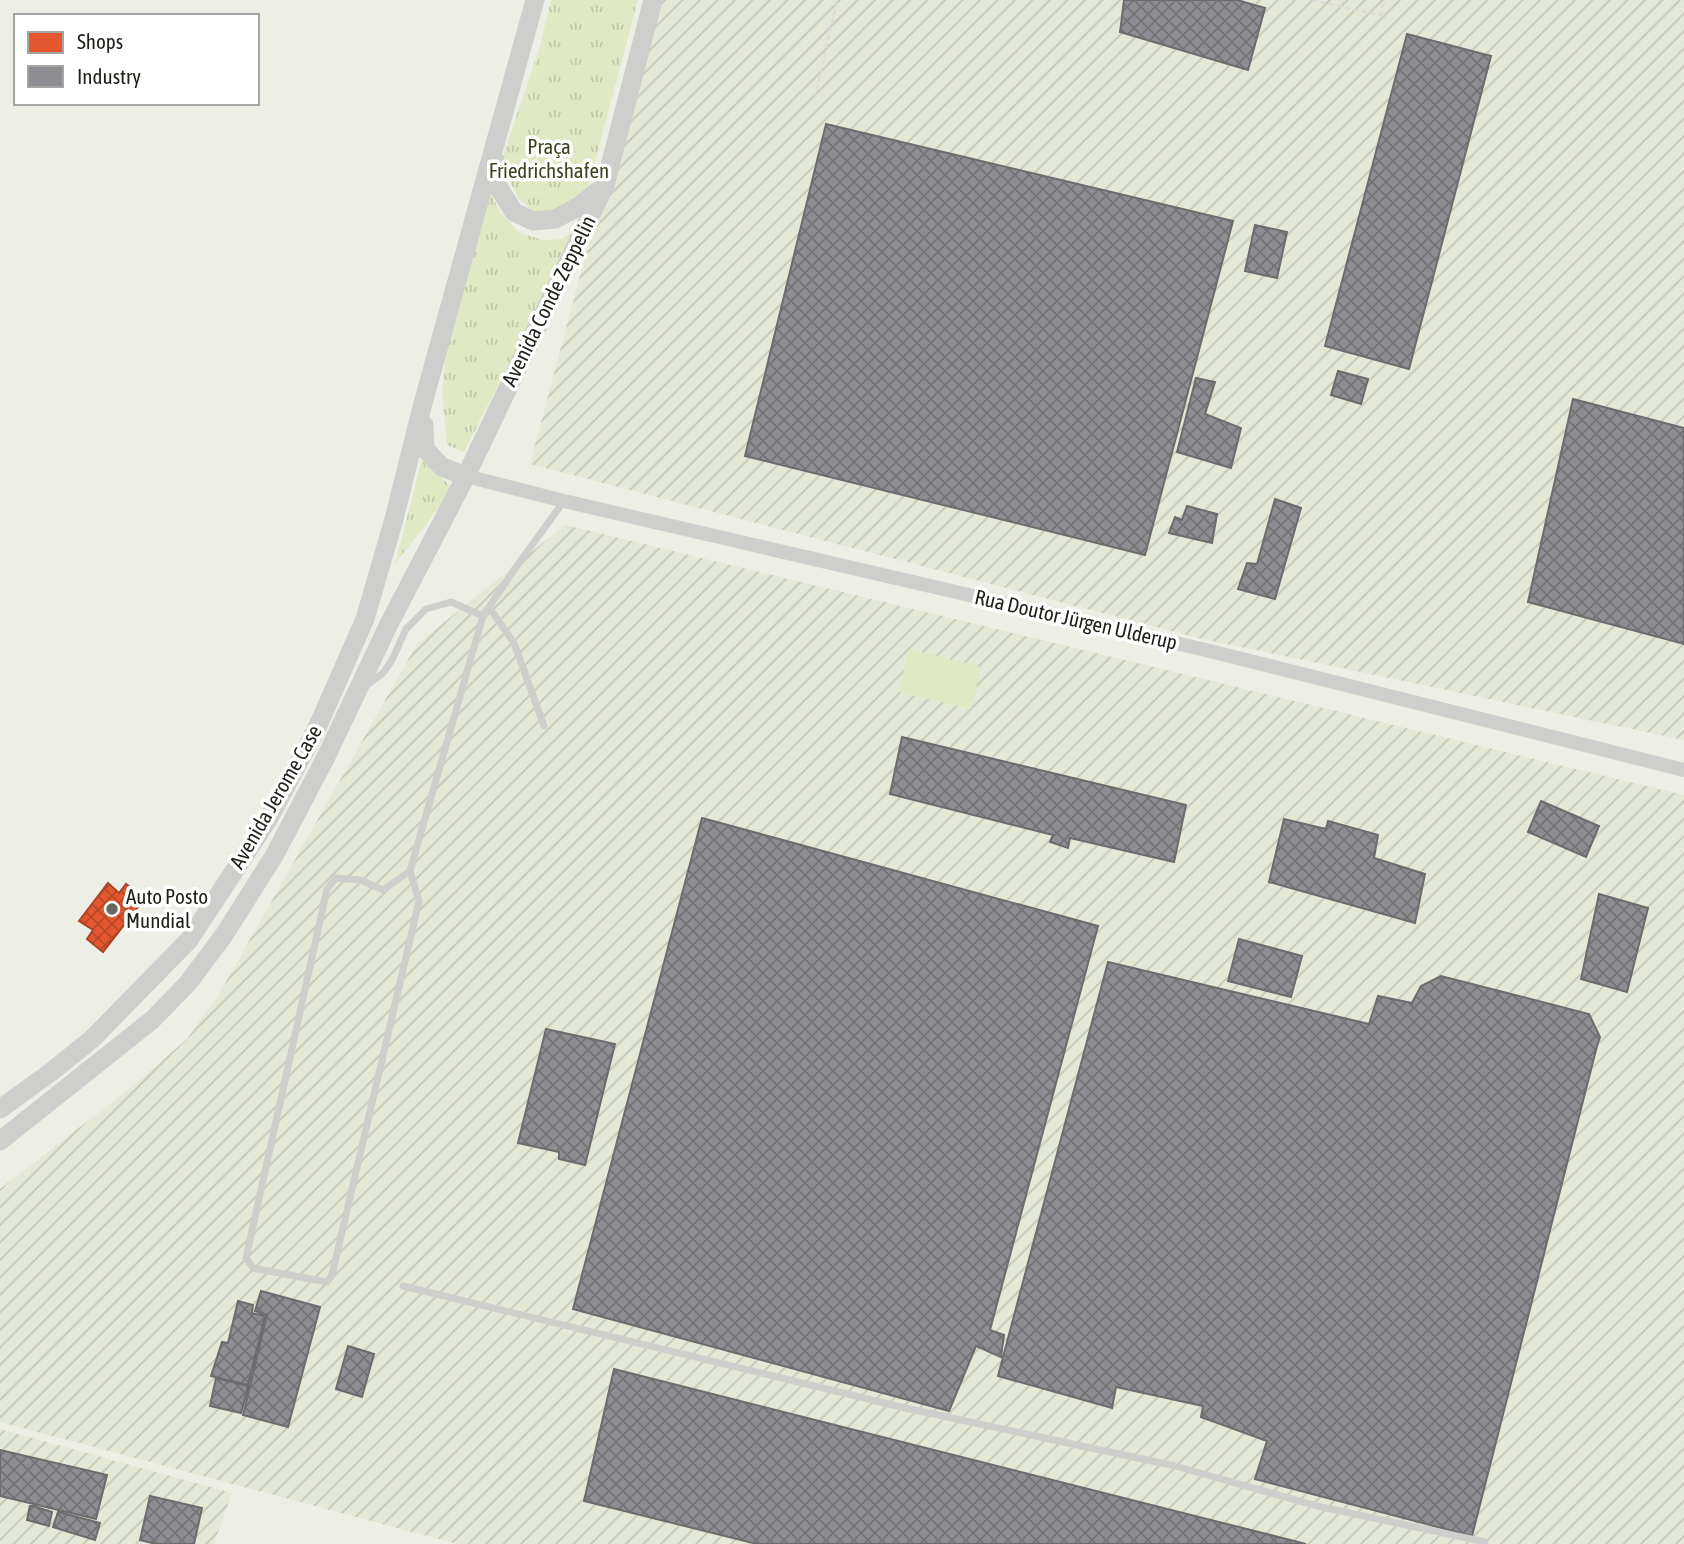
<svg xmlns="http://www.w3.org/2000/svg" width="1684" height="1544" font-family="'Asap Condensed',sans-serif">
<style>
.industrial{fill:url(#industrial-furrows)}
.grass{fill:#dfe9c4}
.park{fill:url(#park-tufts)}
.shops{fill:url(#shops-cross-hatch);stroke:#a94628;stroke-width:2}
.industry{fill:url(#industry-cross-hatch);stroke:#6c6c6e;stroke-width:2}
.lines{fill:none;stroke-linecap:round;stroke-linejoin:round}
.path{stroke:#dadbd8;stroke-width:2.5;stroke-dasharray:5 3.5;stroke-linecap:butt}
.service{stroke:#cecfcc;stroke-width:7}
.minor{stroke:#cecfcc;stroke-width:14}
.secondary{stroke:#cecfcc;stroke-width:19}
.poi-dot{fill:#676861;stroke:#fff;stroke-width:2.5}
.labels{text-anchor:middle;stroke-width:7;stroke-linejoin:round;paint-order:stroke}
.park-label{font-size:21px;fill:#3b441b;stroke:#fff}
.street-label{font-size:21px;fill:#1f201a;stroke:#fff}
.poi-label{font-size:21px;fill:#1f201a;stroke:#fff;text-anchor:start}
</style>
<defs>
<pattern id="industrial-furrows" width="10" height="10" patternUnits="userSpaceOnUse" patternTransform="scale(1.75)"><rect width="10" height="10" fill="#e4e8d7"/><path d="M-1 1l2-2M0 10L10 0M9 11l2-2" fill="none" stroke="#c3c7b8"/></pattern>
<pattern id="park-tufts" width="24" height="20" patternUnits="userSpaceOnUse" patternTransform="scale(1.75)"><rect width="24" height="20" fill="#dfe9c4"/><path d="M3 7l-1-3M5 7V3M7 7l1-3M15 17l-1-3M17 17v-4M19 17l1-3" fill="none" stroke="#bfc8a8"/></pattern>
<pattern id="shops-cross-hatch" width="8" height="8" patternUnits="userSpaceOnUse" patternTransform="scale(1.75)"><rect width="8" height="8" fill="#e4572e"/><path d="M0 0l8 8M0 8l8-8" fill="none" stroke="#b84826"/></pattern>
<pattern id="industry-cross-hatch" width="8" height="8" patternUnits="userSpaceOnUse" patternTransform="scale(1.75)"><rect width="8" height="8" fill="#8d8d92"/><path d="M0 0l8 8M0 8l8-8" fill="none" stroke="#737376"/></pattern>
</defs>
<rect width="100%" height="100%" fill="#edefe6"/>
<path class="industrial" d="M653,0h1031v740l-486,-102 -668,-174z
M565,525l1119,270v749h-1227l-457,-122v-233l134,-104 53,-46 32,-45 198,-350z
M0,1429l232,64 -18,51h-214z"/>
<path class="grass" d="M909,649l72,18 -10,42 -72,-17z"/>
<path class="park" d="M551,0h87l-53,199 -18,11 -32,3 -17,-15 -17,-36 39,-116z
M491,192l9,21 20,20 23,7 20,-1 16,-13 -115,226 -17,-7 -5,-53 8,-83z
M422,459l31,30 -58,75z"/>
<path class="shops" d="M108,883l11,10 7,-9 19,14 -42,54 -16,-13 6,-9 -14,-9z"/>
<path class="industry" d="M1124,0h113l28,8 -17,62 -128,-38z
M1407,34l84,22 -82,313 -84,-23z
M826,124l407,97 -88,334 -400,-99z
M1255,225l32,7 -10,46 -32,-7z
M1338,371l30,8 -7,25 -30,-9z
M1196,378l19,4 -10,32 36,14 -10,40 -54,-16z
M1573,399l111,29v216l-156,-42z
M1275,499l26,9 -26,91 -37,-10 9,-26 10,1z
M1187,506l30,8 -5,29 -43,-10 6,-16 7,3z
M902,737l284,68 -12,57 -104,-24 -2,10 -18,-6 3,-7 -163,-41z
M1541,801l58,25 -13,31 -58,-25z
M702,818l396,108 -108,404 14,5 -3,22 -25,-11 -27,65 -376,-102z
M1284,819l42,10 2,-8 50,14 -4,23 51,16 -10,49 -146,-41z
M1599,894l49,14 -21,84 -46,-13z
M1239,939l63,17 -11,41 -63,-16z
M1108,962l261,62 9,-28 34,7 9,-17 20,-10 148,38 11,23 -3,9 -125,490 -217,-57 12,-38 -66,-24 2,-11 -87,-19 -4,21 -114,-32z
M546,1029l69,15 -30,121 -26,-6v-7l-41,-9z
M261,1291l59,16 -32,120 -45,-12 24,-100 -12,-4z
M238,1301l15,4 -1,8 13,3 -17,69 -37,-9 11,-34 6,1z
M348,1346l26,8 -12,43 -26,-8z
M614,1369l692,175h-549l-173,-43z
M216,1378l32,8 -7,27 -31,-7z
M0,1450l107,25 -11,44 -96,-23z
M150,1496l52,12 -8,36h-38l-16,-4z
M30,1505l22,7 -3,14 -22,-6z
M58,1512l42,11 -5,17 -42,-13z"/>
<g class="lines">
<path class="path" d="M1312,0l68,15 4,-15
M815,98l22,-98"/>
<path class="service" d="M489,607l25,36 30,83
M366,686l17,-13 9,-13 14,-31 20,-20 25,-7 32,14
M410,871l-27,19 -22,-10 -25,-2 -9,11 -81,369 7,10 74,14 5,-7 87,-374 -9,-30 73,-255 33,-49 48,-66
M403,1286l502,122 270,58 142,40 168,36"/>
<path class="minor" d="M466,476l98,25 642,149 478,120"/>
<path class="secondary" d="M495,160l2,25 17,27 19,9 22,-2 23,-12 20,-16
M424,425l1,24 17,18 24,9
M0,1109l51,-37 41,-33 97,-99 80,-122 48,-90 48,-109 29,-100 29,-116 112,-403
M0,1141l152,-121 36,-37 36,-48 50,-79 52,-99 62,-131 78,-150 139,-291 48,-185"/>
</g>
<circle class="poi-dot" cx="112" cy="909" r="7"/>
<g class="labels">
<g class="park-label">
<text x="549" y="154">Praça<tspan x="549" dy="24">Friedrichshafen</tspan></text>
</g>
<g class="street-label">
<text transform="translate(549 301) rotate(-64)" y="7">Avenida Conde Zeppelin</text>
<text transform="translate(1076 620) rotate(13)" y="7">Rua Doutor Jürgen Ulderup</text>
<text transform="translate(276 797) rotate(-60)" y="7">Avenida Jerome Case</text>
</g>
<g class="poi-label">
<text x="126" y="904">Auto Posto<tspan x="126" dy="24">Mundial</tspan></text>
</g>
</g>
<rect x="14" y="14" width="245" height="91" fill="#ffffff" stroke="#a5a6a3" stroke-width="2"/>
<rect x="28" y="32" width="35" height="21" fill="#e4572e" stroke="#a5a6a3" stroke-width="2"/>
<text x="77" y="49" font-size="21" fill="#1f201a">Shops</text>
<rect x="28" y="66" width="35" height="21" fill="#8d8d92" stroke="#a5a6a3" stroke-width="2"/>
<text x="77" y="84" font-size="21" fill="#1f201a">Industry</text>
</svg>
